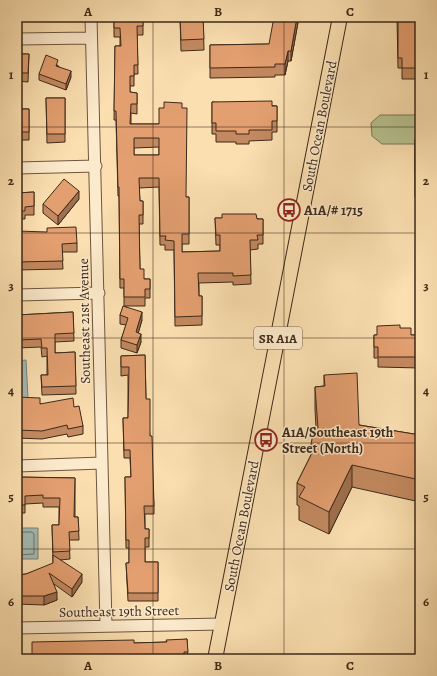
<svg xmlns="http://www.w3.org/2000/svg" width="437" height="676" font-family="Alegreya,serif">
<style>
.green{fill:#b8c391;stroke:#7a7655}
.water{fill:#a2bab5;stroke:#7a8077}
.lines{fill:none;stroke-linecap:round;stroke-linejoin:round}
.shore{stroke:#707267;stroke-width:1}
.minor-casing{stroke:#6c563f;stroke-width:13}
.major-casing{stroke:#3d2919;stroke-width:16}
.minor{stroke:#fceacc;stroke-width:11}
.major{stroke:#fbdfb0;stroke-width:14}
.wall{fill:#c38960;stroke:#3d2919;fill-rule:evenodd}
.shaded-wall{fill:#9f6f4e;stroke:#3d2919}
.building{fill:#e39f70;stroke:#3d2919;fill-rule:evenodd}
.grid{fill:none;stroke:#3d2919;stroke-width:1;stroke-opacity:0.55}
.labels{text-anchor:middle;stroke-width:3;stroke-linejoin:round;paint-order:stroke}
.shield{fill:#fceacc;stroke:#76634f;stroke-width:1}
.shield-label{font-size:13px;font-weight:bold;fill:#3d2919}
.street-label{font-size:14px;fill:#3d2919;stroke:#fceacc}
.poi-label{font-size:14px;font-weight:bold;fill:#3d2919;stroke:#fceacc;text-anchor:start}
.neatline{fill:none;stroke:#3d2919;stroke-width:1.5}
.grid-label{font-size:13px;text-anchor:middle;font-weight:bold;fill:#3d2919}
</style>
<rect width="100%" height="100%" fill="#fbdfb0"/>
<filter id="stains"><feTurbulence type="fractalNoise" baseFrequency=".005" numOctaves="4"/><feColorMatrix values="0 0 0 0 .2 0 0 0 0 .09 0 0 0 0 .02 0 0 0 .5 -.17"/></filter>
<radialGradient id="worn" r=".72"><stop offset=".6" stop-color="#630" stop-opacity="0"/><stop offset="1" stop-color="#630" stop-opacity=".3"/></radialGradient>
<path class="green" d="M380,115h40v29h-38l-10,-8 -1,-13z"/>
<path class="water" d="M26,360l2,38 -11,1v-38z
M17,528h21v31h-21z"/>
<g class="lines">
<path class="shore" d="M17,532h15l2,2v20l-17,1"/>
<g class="minor-casing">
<path id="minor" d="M91,17l15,608
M17,39l74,-1
M17,168l79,-2
M17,295l82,-2
M17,466l85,-3
M17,628l205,-4"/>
</g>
<g class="major-casing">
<path id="major" d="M215,659l125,-642"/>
</g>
<use href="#minor" class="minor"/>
<use href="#major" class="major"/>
</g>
<path class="wall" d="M114,17h29v18h-6l1,39h-4v12h-4v6l7,1v21l-6,-1v11h28l27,73h3v47h-7v8l38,-1v-6h-4l-1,-27 48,1v25h-5v5l-8,1 1,34 -18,1v-3l-34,1v13h3v29l-27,1 -1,-76h-9v-5h-5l-1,-58 -20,1 1,13h3v23h-4l1,45 4,10h6v19h-5v8h-20l17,14 -4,13 3,9 -4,11 -16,-5v-8l5,-15 -6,-1v-9l4,-9v-18h-4l-1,-92h-1l-2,-76h-2l1,-74h5v-9h-6zM159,147v8h-25v-7z
M180,17h23l1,33 -23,1z
M299,17l-8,44h-3l-3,14h-10v2l-65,1v-33l59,-1z
M397,17h23v62h-18v-11h-4z
M17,54h12l-1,28 -11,-1z
M58,65v1l13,11 -5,13 -27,-10v-6z
M46,98h19v44l-18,1z
M212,102l65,4v26h-5v8l-23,1v3h-13v-2h-20v-8h-4z
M17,109h12v31h-12z
M420,134v68l-5,-5v-58z
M34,192v23h-9v4h-8v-26z
M79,199l-21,26 -15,-12v-9z
M17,231l60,12v9h-15l1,17 -46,1z
M73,312l1,29 -19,1v11l20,-1 1,42 -34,1 -1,-20h6v-19l-5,1 -1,-10 -24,1v-33z
M400,328l11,7h9v33l-42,-1v-9h-4v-23h3z
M145,355l1,44 4,37 4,70v8h-9v15h4v18h-4v15h13v39h-30l-2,-38h3v-15h-3l-1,-71h6l-1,-19h-6l-1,-40h5v-43l-7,1v-20z
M324,375l35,50 61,10v67l-68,-15 -23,47 -30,-14v-14l-2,-1v-22l14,-28v-10l5,-17 -1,-19v-22l9,-1z
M17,397l23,7 34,3 9,19v8l-15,3 -1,-3 -25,5 -25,-1z
M17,477l58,1v39h3l1,23h-10l1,19 -10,1 22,22 -10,15 -18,-13 3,16 -13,5 -27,-1v-29l9,-1 27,-10 -1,-39h7v-18h-16v-4l-18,1v9h-8z
M187,639l1,20h-156l102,-16 33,-1z"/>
<path class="shaded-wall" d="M297,17h2l-8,44v-10z
M288,51v10l-3,14v-11z
M71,71v6l-5,13v-6z
M79,191v8l-21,26v-9z
M142,312v8l-6,21v-9z
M141,334v8l-4,11v-8z
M352,465v22l-23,47v-22z
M82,574v8l-10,15v-8z
M57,592v8l-13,5v-9z"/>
<path class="building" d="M114,17h29v9h-6l1,39h-4v11h-4v16l7,1v11h-6l-1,20h29v-16h5v-6l18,1v5h5l-1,89h3v37h-7v18l38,-1v-16h-4l-1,-17h7v-4h34l1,5h6v16h-6l1,5h-8l1,35 -18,1v-3h-35l1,23h3v20l-27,1 -1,-76 -9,-1 1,-4h-6l-1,-58h-20l1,23h3v14h-4l1,54h4v10h6v10h-5v8h-21v-18h-4l-1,-92h-1l-2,-76h-2l1,-65h6l-1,-18h-6zM134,138h25v17h-25z
M180,17h23l1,22 -23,1z
M274,17h23l-6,34h-3l-3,13h-10v3l-65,1v-23l59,-1z
M398,17h22v51h-18v-10h-4z
M17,54h12l-1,19h-11z
M46,55l12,5 -2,6 15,5 -5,13 -27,-10z
M46,98h19v36h-18z
M272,101v5h5v15h-5v9h-23v4h-13v-3h-20v-8h-4v-21z
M17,109h12v23h-12z
M420,134v44l-5,-5v-34z
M64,179l15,12 -21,25 -15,-12z
M34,192v14l-9,1v4h-8v-18z
M76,227l1,16 -15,1 1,17 -46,1v-31l30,1v-4z
M123,306l19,6 -6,20 5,2 -4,11 -16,-5 7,-22 -8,-3z
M73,312l1,21 -19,1v19l20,-1 1,34 -34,1 -1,-12h7l-1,-27h-5l-1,-9 -24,1v-25z
M400,325v3h11v7h9v22h-42v-10h-4v-12h3v-9z
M145,355l1,44h4v37h2l2,70h-10l1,23h4v9h-4v24h13v31h-30l-2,-30h3v-23h-3l-1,-63h6l-1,-27h-6l-1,-32h5l1,-51h-8v-11z
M357,373l2,52 61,10v45l-68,-15 -23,47 -30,-15 6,-10 -8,-4 18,-36 -4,-2 3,-18 4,1 -3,-41 10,-1 -1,-11z
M17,397l23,1v6l33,-6 1,9 5,-1 4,20 -15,3 -1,-4 -25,6 -25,-1z
M17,477l58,1 -1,39h4l1,14 -10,1 1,19 -17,1 -1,-27h7l1,-27h-17v-3l-18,1v9h-8z
M53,555l29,19 -10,15 -23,-16 8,19 -13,4h-27v-21l9,-1 27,-11z
M187,639l1,13h-4v7h-152v-17l102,-2v3l33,-1 -1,-2z"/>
<path class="grid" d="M153,17v642M284,17v642M17,127h403M17,233h403M17,338h403M17,443h403M17,549h403"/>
<defs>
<g id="bus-ring" transform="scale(1.15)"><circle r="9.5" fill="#fceacc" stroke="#8f2418" stroke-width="1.5"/><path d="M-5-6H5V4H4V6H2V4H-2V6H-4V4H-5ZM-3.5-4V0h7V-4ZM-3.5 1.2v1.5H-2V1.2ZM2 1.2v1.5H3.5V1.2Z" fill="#8f2418"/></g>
</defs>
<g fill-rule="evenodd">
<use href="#bus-ring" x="289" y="210"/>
<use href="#bus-ring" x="266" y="440"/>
</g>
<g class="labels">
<rect class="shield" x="254" y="327" width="48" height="22" rx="3"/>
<g class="shield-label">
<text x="278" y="343">SR A1A</text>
</g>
<g class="street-label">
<text transform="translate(319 126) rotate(-79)" y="5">South Ocean Boulevard</text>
<text transform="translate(84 321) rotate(-91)" y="5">Southeast 21st Avenue</text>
<text transform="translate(241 526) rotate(-79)" y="5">South Ocean Boulevard</text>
<text transform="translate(119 611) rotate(-1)" y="5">Southeast 19th Street</text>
</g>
<g class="poi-label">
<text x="304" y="215">A1A/# 1715</text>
<text x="282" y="437">A1A/Southeast 19th<tspan x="282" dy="16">Street (North)</tspan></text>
</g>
</g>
<rect width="437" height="676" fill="none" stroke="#fbdfb0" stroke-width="44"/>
<rect x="22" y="22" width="393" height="632" class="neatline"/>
<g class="grid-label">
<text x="88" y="16">A</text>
<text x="218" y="16">B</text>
<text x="350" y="16">C</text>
<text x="11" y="79">1</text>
<text x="426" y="79">1</text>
<text x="11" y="185">2</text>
<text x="426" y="185">2</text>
<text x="11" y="290">3</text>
<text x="426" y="290">3</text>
<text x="11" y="395">4</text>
<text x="426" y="395">4</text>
<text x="11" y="501">5</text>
<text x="426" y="501">5</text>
<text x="11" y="606">6</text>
<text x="426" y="606">6</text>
<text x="88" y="670">A</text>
<text x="218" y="670">B</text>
<text x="350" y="670">C</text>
</g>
<rect width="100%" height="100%" filter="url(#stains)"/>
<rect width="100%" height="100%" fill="url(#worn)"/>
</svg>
